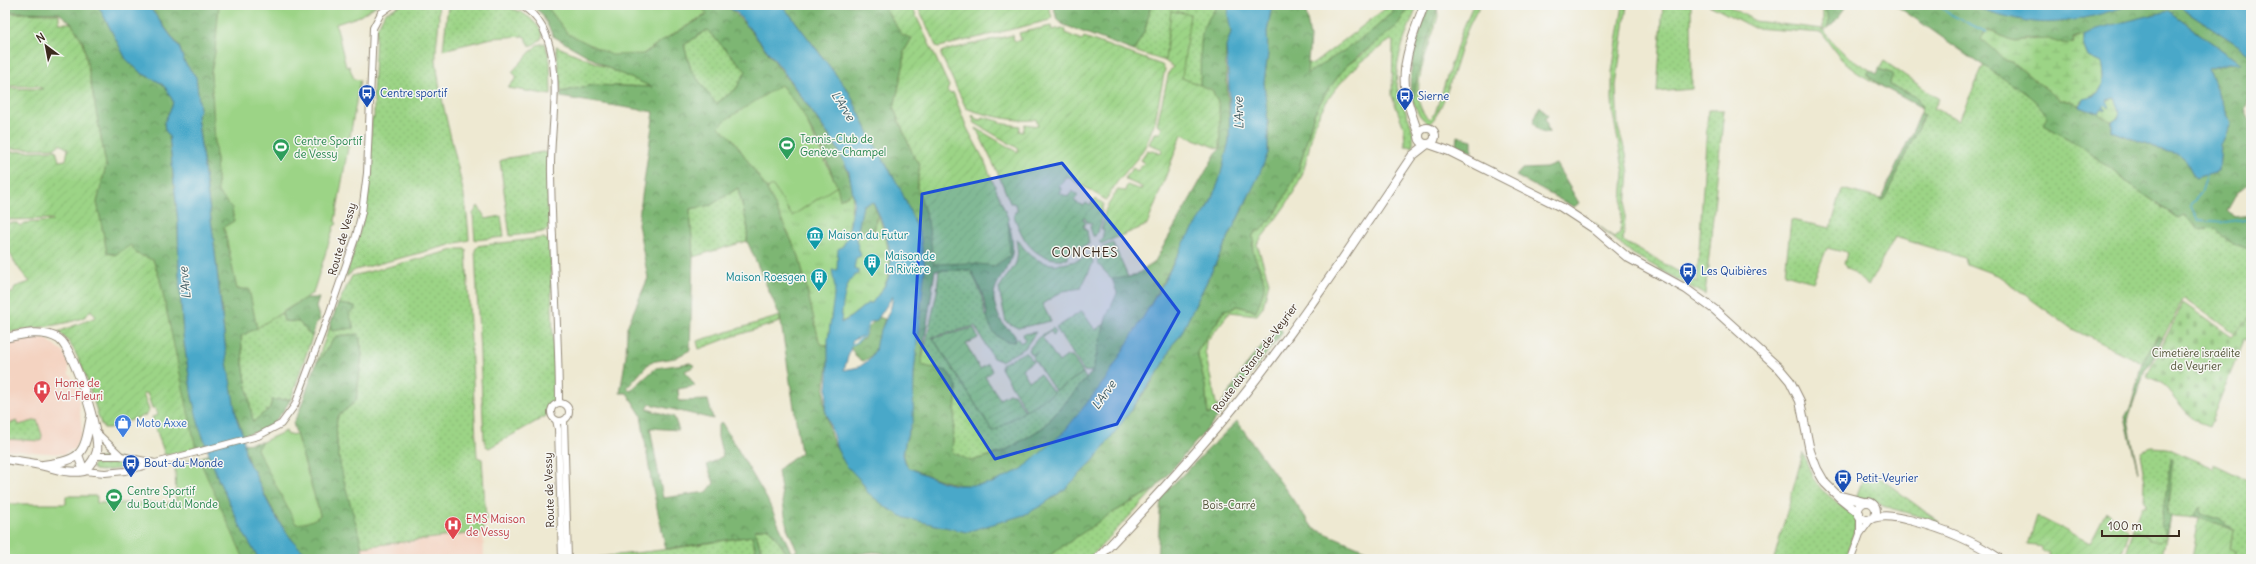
<svg xmlns="http://www.w3.org/2000/svg" width="2256" height="564" font-family="Delius,sans-serif">
<style>
.built{fill:#f4d3c1}
.grass{fill:url(#grass-dots);stroke:#6c7f52}
.forest{fill:url(#forest-crowns);stroke:#5c7048;fill-rule:evenodd}
.wetland{fill:url(#wetland-marsh);stroke:#6c7f52}
.cemetery{fill:url(#cemetery-stones);stroke:#6c7f52}
.park{fill:url(#park-tufts);stroke:#6c7f52}
.garden{fill:url(#garden-furrows);stroke:#6c7f52}
.pitch{fill:#9cd486;stroke:#6c7f52}
.water{fill:#4aa8c9;stroke:#426974;fill-rule:evenodd}
.lines{fill:none;stroke-linecap:round;stroke-linejoin:round}
.stream{stroke:#4aa8c9;stroke-width:1.5}
.minor-casing{stroke:#948a78;stroke-width:8}
.major-casing{stroke:#948a78;stroke-width:10}
.minor{stroke:#fff;stroke-width:6}
.major{stroke:#fff;stroke-width:8}
.marked{fill:#1d4ed8;fill-opacity:0.2;stroke:#1d4ed8;stroke-width:3;stroke-linejoin:round}
.labels{text-anchor:middle;stroke-width:3;stroke-linejoin:round;paint-order:stroke}
.transit-label{font-size:11px;fill:#164399;stroke:#f6f6f2;text-anchor:start}
.leisure-label{font-size:11px;fill:#27864d;stroke:#f6f6f2;text-anchor:start}
.culture-label{font-size:11px;fill:#0d838f;stroke:#f6f6f2;text-anchor:start}
.street-label{font-size:11px;fill:#3b2a1e;stroke:#f6f6f2}
.park-label{font-size:11px;fill:#535438;stroke:#f6f6f2}
.health-label{font-size:11px;fill:#be3a42;stroke:#f6f6f2;text-anchor:start}
.shop-label{font-size:11px;fill:#366cbe;stroke:#f6f6f2;text-anchor:start}
.water-label{font-size:12px;font-style:italic;fill:#415c62;stroke:#f6f6f2}
.quarter-label{font-size:13px;letter-spacing:1px;fill:#3b2a1e;stroke:#f6f6f2}
</style>
<defs>
<pattern id="grass-dots" width="8" height="8" patternUnits="userSpaceOnUse"><rect width="8" height="8" fill="#9cd486"/><path d="M2 2h.1M6 6h.1" fill="none" stroke="#87b673" stroke-width="1.8" stroke-linecap="round"/></pattern>
<pattern id="forest-crowns" width="20" height="18" patternUnits="userSpaceOnUse"><rect width="20" height="18" fill="#7db673"/><path d="M2 6a3 3 0 1 1 6 0M12 15a3 3 0 1 1 6 0" fill="none" stroke="#68945e"/></pattern>
<pattern id="wetland-marsh" width="20" height="14" patternUnits="userSpaceOnUse"><rect width="20" height="14" fill="#9cd486"/><path d="M1 5h8M5 5V1M11 12h8M15 12V8" fill="none" stroke="#87b673"/></pattern>
<pattern id="cemetery-stones" width="16" height="16" patternUnits="userSpaceOnUse"><rect width="16" height="16" fill="#9cd486"/><path d="M2 7V4a2 2 0 0 1 4 0v3zM10 15v-3a2 2 0 0 1 4 0v3z" fill="#87b673"/></pattern>
<pattern id="park-tufts" width="24" height="20" patternUnits="userSpaceOnUse"><rect width="24" height="20" fill="#9cd486"/><path d="M3 7l-1-3M5 7V3M7 7l1-3M15 17l-1-3M17 17v-4M19 17l1-3" fill="none" stroke="#87b673"/></pattern>
<pattern id="garden-furrows" width="10" height="10" patternUnits="userSpaceOnUse"><rect width="10" height="10" fill="#9cd486"/><path d="M-1 1l2-2M0 10L10 0M9 11l2-2" fill="none" stroke="#87b673"/></pattern>
</defs>
<rect width="100%" height="100%" fill="#f6f6f2"/>
<filter id="ink" filterUnits="userSpaceOnUse"><feTurbulence type="fractalNoise" baseFrequency=".025" numOctaves="2"/><feDisplacementMap in="SourceGraphic" scale="8" xChannelSelector="R" yChannelSelector="G"/><feConvolveMatrix kernelMatrix="1 2 1 2 8 2 1 2 1" color-interpolation-filters="sRGB"/></filter>
<filter id="wash" filterUnits="userSpaceOnUse"><feTurbulence type="fractalNoise" baseFrequency=".012" numOctaves="4" result="noise"/><feDisplacementMap in="SourceGraphic" scale="16" xChannelSelector="R" yChannelSelector="G"/><feGaussianBlur stdDeviation="0.9" result="paint"/><feColorMatrix in="noise" values="0 0 0 0 0 0 0 0 0 0 0 0 0 0 0 0 0 1.4 0 .05"/><feComposite in="paint" operator="in"/></filter>
<g filter="url(#wash)">
<rect width="100%" height="100%" fill="#eee9d2"/>
<path class="built" d="M38,338l10,2 15,12 5,11 1,12h2l7,17 4,41 -8,16 -10,5 -59,-4v-106z
M483,532l1,27h-120l-2,-12z"/>
<path class="grass" d="M401,5h37c3,18 -3,37 -2,55 6,61 31,120 33,180l-114,30 -9,7 17,-57 4,-24 5,-78h2v-21h-1l3,-67 9,-17z
M448,5c29,0 65,-5 86,17 4,4 9,10 8,16l-11,9 -7,-11 -32,2 -49,12z
M1151,5h66l-14,24 -3,57 -18,-8 -11,-66 -6,49 -31,-10 11,-21z
M1390,5h7c-22,31 -60,49 -91,70l2,-12 5,1z
M1410,5h8c-10,24 -24,54 -21,81 3,20 21,41 15,61l-7,-1 -1,-18 -12,-32 1,-54 -2,-2c-30,19 -68,54 -78,91 -5,18 -6,35 -15,53 -10,21 -27,41 -41,60l12,38 -6,25 -6,8 -27,-3 -24,30 -1,9 12,57 -9,7 -3,-30 -8,-33 27,-41 13,-5 19,5 7,-35 -11,-25 2,-12 -2,-2 46,-65 16,-58 11,-20 21,-28 16,-11 45,-43z
M1437,5l1,11c-6,27 -35,82 -9,103l6,-6 27,-82 11,-26h7c-5,9 -10,18 -14,28 -7,16 -23,86 -38,91l-8,-8 -9,-18 3,-1 3,-20z
M1623,5h4l-11,81 2,41 8,27 3,19 -6,68 74,41 11,-172h16l-19,185 -72,-41 -38,-31 19,14 6,-4 4,-60 -11,-58 -1,-16v-27z
M1663,5h28l1,84 -35,3z
M1709,5h18l28,16 68,8v-18l-4,-6h4l6,14 -1,9 -5,1c9,18 30,31 47,41l-3,5 16,12c-34,-18 -40,-22 -61,-54l-68,-5z
M707,30l39,41 -10,18 -20,15 -25,-34 -7,-25z
M545,43l5,18 1,34 -43,-7 9,-11 -5,-5 25,-27z
M556,46l97,41 -61,-2 -31,7z
M1884,61l55,38 -5,9 25,12 25,-55c23,18 50,27 64,53l-4,7 37,21 55,43 44,30 4,-3 17,14c23,-5 12,2 26,10 7,4 16,7 24,10v65l-15,18 -4,-1 -48,-34 -21,40 -6,-2 -15,27 -70,-34 -73,-53 -32,-12 -2,-6 -70,-21 -27,49 -24,-22 3,-11 -20,-5 -14,34 -28,-8 6,-54 40,8 11,-39 42,11 40,-85 -3,-2c4,-18 -19,-22 -33,-28l5,-11 -14,-5z
M543,152l5,2 2,72 -1,3 -7,3 -32,4 -10,-75 8,-3z
M738,188l10,40 -1,13 -54,16 -3,-48 21,-4z
M478,206l8,13 15,-3 3,21 -29,3 -2,-26z
M543,238l5,2 2,5 5,155 -6,7 -3,9 -57,32 -3,-2 -2,-7 -9,-189 3,-4 6,-1z
M458,249h8l11,208 5,2 4,61 -3,3v9l-121,15c-11,-37 -29,-91 -25,-130l19,-16 6,-46 -3,-21 -23,2 -20,28 22,-60 14,-28z
M939,270h32l10,23 4,22 29,27 4,-4 2,5 5,-3 -2,-6 13,-2 -11,16 -24,13 -8,-3 -18,-32 -43,11 60,93 91,-57 3,6 -42,48 -41,25 -32,9 -19,-9 5,-66 -36,-21 16,-73z
M1082,311l13,19 13,-8 -16,50 -8,-1 -28,-43z
M282,313l2,8 15,1 13,15 -21,62 -19,1 -2,8 -17,15 -10,-60 -2,-27z
M780,316v6l-49,15 -32,12 -2,-8z
M17,421l2,4 18,-5 5,15 -1,6 -36,-2v-14z
M2152,447l14,1 47,20 1,-4 37,18v77l-16,-2 1,-6 -6,-2 3,-19 -34,-12 -29,-2 -4,22 -7,5 -10,-3 -3,-6 -13,-3 9,-24h3l1,-3 -2,-2 1,-20 -5,-28 1,-3z
M1803,453l10,25 9,12 34,28 -1,10 -9,31h-72z
M99,458h15l31,7 -42,6 -8,-1 -3,-3z
M1876,475l63,47 -56,-16 -12,-8h-15l7,-20z
M1155,489l-66,70h-48l66,-43z
M769,528l22,31h-27l-9,-29z
M752,536l6,23h-166v-1l78,-9z"/>
<path class="forest" d="M5,5h93l28,54 15,14 20,10 4,4 8,14 -1,5 -8,17 1,7 4,6 9,86 1,52 4,61 9,62 14,48 -11,4 -35,-169 -7,-20 -46,-7 -10,-51 9,-37 -23,-123 -12,-19 -12,-10 -54,-1z
M148,5h71l-4,48 -4,20 7,119 14,16 2,13 -10,6 13,62h12l8,39 -16,8 2,27 10,59 17,-14 2,-8 19,-1c-14,23 -22,31 -48,36 -16,-41 -17,-88 -22,-132 -7,-62 -15,-125 -24,-187l3,-7 -4,-32 -11,-14 -6,-17z
M531,5h15l22,29 76,20 14,-11 49,-28 -7,-10c8,0 18,-2 25,0 14,4 97,120 109,139 10,15 16,31 19,48l-13,8c-10,-41 -33,-82 -59,-115l-48,54 34,50 32,67 21,88 8,1c3,20 -7,47 -3,64 2,9 4,19 6,27 8,24 28,36 36,56l157,23 36,-22 34,-33 56,-75 13,-20 9,-20 8,-9 67,-136 21,-47v-30l-4,-41 4,-28 -1,-22 5,-27h33l5,33 -3,36c30,-20 68,-39 90,-69h13l-13,21 -51,40 -21,28 -11,20 -16,58 -22,41 -16,18h-4l-4,6 2,2c-6,16 9,28 10,45 1,8 -5,19 -8,27l-19,-5 -13,5 -27,41 8,33 3,30c17,-11 28,-35 40,-52 9,-13 20,-24 31,-35l4,4 -62,81 -66,76 -48,27 -58,40 -8,3h-150l-9,-6 -9,-1 -48,7h-34l-22,-31 -14,2 9,29h-6l-6,-23 -86,13 -15,-69 -10,-65 -14,-22h-7l6,-37 1,-29 21,-49 -10,-54 16,-112 -94,-15 1,-5 31,-7 60,2 -40,-17 -59,-34 -11,-22zM707,30l39,41 -10,18 -20,15 -25,-34 -7,-25zM738,188l10,40 -1,13 33,75 21,137c-7,6 -18,11 -23,18l9,57 10,22 -5,4 -25,-55 -45,-76 -4,2v12l5,19 -16,9 7,18 -7,9 -44,6 -13,-70 29,2 -5,-13 -27,-8 3,-5 63,15 -5,-19 -29,1 -1,-12 17,-3 -10,-15 10,-5 -5,-3 -34,5 -26,23 -3,-3 23,-26 25,-4 15,-8 3,-93 -3,-48 21,-4z
M781,5h102l19,30 10,3 -8,14v11l-10,46 21,50 5,4 -3,24 91,33c3,11 6,23 4,34 -3,19 -23,30 -17,51 2,7 5,17 11,22 5,4 7,5 10,11l-2,4c-28,-1 -26,-29 -32,-49 -3,-8 -8,-16 -11,-23h-36l-14,95 26,6 10,15 -5,66 19,9 32,-9 41,-25 48,-55 14,-54 11,-25 -5,-14 22,-3 20,-13 62,-110 4,-4 -1,-44 -7,-15 -12,-4c1,-18 -1,-39 3,-57 2,-8 11,-16 14,-24h12c-1,9 1,17 2,26 0,6 -5,12 -5,18 -2,36 8,69 1,105 -6,24 -15,49 -28,69 -4,7 -11,13 -15,21 -42,72 -107,216 -193,239 -30,8 -55,-5 -82,-15 -9,-13 -5,-26 1,-39l8,-106 -46,-183 -23,-48 -57,-75z
M1053,5h98l-6,25 -11,21 -70,-26 -7,-5z
M1429,5h8v5l-20,67 -3,20 -3,1c-4,-32 8,-63 18,-93z
M1823,5h24l-14,19 -5,4 1,-9z
M1895,5h70l55,14 27,3 28,-2 55,-15h48l73,49v41l-6,14 6,13v60l-14,11 -10,18 7,6 17,-2v35c-8,-3 -16,-6 -24,-10 -14,-8 -3,-15 -26,-10l-17,-14 -4,3 -44,-30 -55,-43 -37,-21 4,-7c-12,-22 -33,-31 -53,-45 -34,-21 -66,-46 -100,-68zM2168,11l72,52h-12l-20,6 23,55 -10,21 -2,26 -24,7 -10,-19 -6,-5 -21,-4 -8,-5 -38,-14v-9l-13,-9 -19,-7 -10,-6h-10l-48,-38 -7,-2 -22,-26 4,-4 27,11 25,-3 29,7 6,-3 -1,-4z
M1879,69l14,5 -4,11 28,12 5,11 -39,-21 -16,-13 3,-4 7,4z
M1540,106l8,10 -3,2 4,15c-9,1 -12,-4 -16,-11z
M1921,113l3,2 -40,85 -3,-1z
M1457,136l15,4v12l-16,-7z
M1556,164l23,39 -5,4 -58,-31 6,-7 24,-1z
M873,202l6,15 -3,1 -2,14 -16,-1 5,-27z
M305,298h14l-3,9 4,13 -4,3 -4,14 -13,-15 -15,-1 -2,-8z
M338,304l17,2v4l-6,3 5,15 -22,3 -2,-6z
M878,317l7,2c-6,13 -6,37 -22,42l-6,-3 -7,-11 14,-9 4,-10z
M359,334l3,21 -6,46 -19,16c-5,46 20,97 27,142 -10,0 -46,2 -52,-1 -24,-12 -49,-65 -59,-89l-3,-3 -7,-22 19,-2 -5,7 12,22 42,49 9,-5 -27,-92 6,-11 17,-48 20,-28z
M2158,336l5,2 -13,27 -5,5 -17,49 10,53 -13,-55 6,-11 11,-43z
M1237,421l76,107 74,31h-230l4,-63z
M211,454l7,25 26,55 15,25h-15l-4,-7 -42,-94z
M2171,459h2l-6,55 3,2 -4,20 -5,-10z
M2200,506l1,8 18,5 14,11 -34,-12h-9l5,-3 3,-8z"/>
<path class="wetland" d="M1987,30l27,11 34,-3 20,7 6,-2 -1,-4 11,-4v12l4,10 13,6c5,23 2,30 -21,39v4l-10,-6h-10l-48,-38 -7,-2 -24,-21z
M2110,98l5,1c7,10 7,17 -3,23l-13,-9 2,-4 3,2 -2,-4z"/>
<path class="cemetery" d="M2183,303l49,34 19,-22v30l-7,-5 -35,86 -16,-6 -30,-36 -16,-8z"/>
<path class="park" d="M773,185l19,31 45,-30 3,14 13,-8 -4,38 25,2 3,-15h2c6,20 16,44 7,65 -3,7 -9,14 -14,21h-4l-20,16 -18,7 -2,19 -8,-1 -21,-88 -32,-67z"/>
<path class="garden" d="M883,5h28l38,81 -2,5 4,3 2,-2 14,36 17,32 24,58 2,37 -15,11 -25,-3 -36,1 -6,-43 -11,-34 3,-24 -5,-4 -21,-50 10,-46v-11l8,-14 -10,-3z
M917,5h131l4,12 -2,3 -111,27 -3,-1z
M1171,11l19,3 -8,64 30,12 7,15 1,44 -38,-15 -35,91 -46,19 -2,-3 3,-1 2,-11h-3c4,-7 2,-14 5,-20 3,-6 7,-11 11,-19l8,1 2,-6 14,5 1,-3 -16,-7 -1,-3 8,-9 4,3 7,-8 -3,-3 6,-10 14,3 1,-4 -13,-5 5,-11h6l2,-6 -5,-3 12,-52 4,-5 -8,-6z
M5,13l54,1v9h12l12,19 23,123 -9,37 10,51 8,2 16,-10 6,9 16,6 7,20 36,169 -31,6 -13,-38 6,-2 -3,-7h-3l-5,-15 -4,1 6,16 -3,5 -37,13h-5l-3,-4c-9,-25 -20,-78 -43,-92l38,-15 -5,-7c-1,1 -2,3 -3,4 -7,10 -66,15 -83,19v-40h8l2,-6 15,-5c-17,-19 -25,-32 -25,-59h12l3,3 4,-3 29,-2 -1,-2 -47,1v-68l51,-2 3,11 7,-1 2,-11 -8,-5 -5,4 -50,1v-61l38,1 -6,-3h-32z
M1051,26l1,4 10,-2 4,2 -1,3 17,7 2,-3 78,28 3,4 -10,52 -9,24 -7,11 -22,26 -11,18 -40,-24 -7,11 3,2 -2,4 8,4 4,-6 6,4 -4,6 9,5 2,-3 5,2 3,-5 3,-1 8,5 -2,4 -1,16 -6,12h-2l-3,-9 2,-4 -5,-1 -2,-4h-2l2,6 -2,1 3,6 1,-1 2,14 -12,4 1,4h-9l-1,7c-33,3 -44,-16 -54,-43l1,-4 3,-2 -4,-7h-4l-10,-25 -24,-50 41,24 2,-3 -46,-27 1,-3 -2,-2 1,-2 3,4 5,1 1,-3 17,4v2l21,3 -1,5 4,1 2,-8 13,2 -2,-7c-13,5 -57,-5 -70,-11l-25,-53 2,-4 70,-16 1,6 7,-1 -2,-7z
M1016,240h2c20,31 43,28 73,15l2,8 -12,25 -18,3 -21,13 9,17 -33,7 -12,-6 -7,-33c10,-21 23,-20 17,-49z
M1113,243l15,34 -16,2 -15,-16 3,-7 6,-3 -1,-3 -3,1 1,-4z
M974,328l4,10 -12,6 14,25 8,-5 5,7 -8,6 15,22 9,-5h5l11,17 -31,20 -2,-1 -59,-92z
M1053,328l3,5 -3,2 -2,-4 -9,6 17,25 8,-6h5l11,17 -28,18 -23,-35 5,-4 -6,3 -3,-5 10,-12z
M1025,352l8,9 -11,8 7,12 11,-7 14,19 -28,17 -25,-42 1,-4z
M2106,512l22,18 1,3 -8,21 -13,-3 -2,8h-58l2,-6 -8,-3v-3l-14,-2 9,-29 53,27z
M2199,518l34,12 -3,18 6,3 -1,8h-43z
M2133,531l13,3 3,6 10,2 7,-4 -5,21h-37z"/>
<path class="pitch" d="M219,5h158l-17,11 -24,8 10,43 3,-1 5,13 6,1 -25,141 2,3 -3,2 -21,67 -56,35 -8,-39h-12l-13,-62 10,-6 -2,-13 -14,-16 -7,-119 4,-20z
M546,5h154l7,9 -49,29 -15,11 -31,1 -44,-21z
M781,85l21,27 35,74 -45,30 -19,-30 -6,3 -34,-50 -14,-12 8,-8z
M286,431l2,4 8,-1 24,81c-6,6 -16,8 -24,9l-39,-75 5,-7z
M198,457l46,102h-239v-55h61v-8h31v7h79l-1,-39z"/>
<path class="water" d="M98,5h50l31,42 6,16 11,14 4,32 -3,7 16,118 14,128 10,58 6,15 2,18 5,13 3,3c13,32 31,70 60,90h-54l-15,-25 -26,-55 -19,-53 -7,-29 -9,-62 -4,-61 -1,-52 -9,-86 -4,-6 -1,-7 8,-17 1,-5 -8,-14 -4,-4 -20,-10 -15,-14z
M725,5h56l11,12 57,75 23,48 28,48 20,47 5,33 -11,105 -1,47 -7,19 -3,15 2,8 4,6 34,14 13,3h22l14,-2 30,-14 41,-36 43,-54 54,-90 25,-48 23,-33 11,-27 10,-40 1,-37 -4,-57 5,-15 -3,-17 1,-10h43l-5,27 1,22 -4,28 4,41v30l-9,22 -79,161 -8,9 -9,20 -36,51 -33,44 -29,29 -24,17 -17,9 -58,17 -61,-14 -18,-10 -20,-16 -4,-9 -18,-19 -8,-15 -12,-40 3,-32v-37l7,-52 -3,-18h5l1,-21 5,-3 5,-10 6,-36 -5,-28 -14,-28 -54,-76 -44,-55zM873,202c10,19 19,47 17,68 -1,13 -11,23 -18,33h-4l-20,16 -7,4c1,-12 3,-47 18,-49v-3l-5,-2 2,-11 5,-2 -5,-16 7,-35zM893,296l-2,11 -14,32 -2,11 -6,10 -10,7 -15,3 9,-30 10,-4 5,-13 9,-3z
M1965,5h165c-30,10 -64,20 -96,17 -23,-3 -46,-11 -69,-17z
M2178,5h73v49z
M2168,11l73,53 -13,-1 -20,6 23,55 -10,21 -2,26 -24,7 -10,-19 -6,-5 -21,-4 -8,-5 -38,-14v-9c12,-7 7,-13 3,-24l-8,2 3,8 -2,1 -3,-4 -3,2 3,2v2l-4,-2 -2,4 -19,-7 3,-7c22,-4 22,-17 18,-36l-13,-6 -4,-10v-12l12,-6z"/>
<g class="lines">
<path class="stream" d="M1938,5l10,8 38,19
M2207,175l-6,18 -11,12 8,15 29,2 24,-4
M851,346l12,-9 6,-14"/>
</g>
</g>
<g filter="url(#ink)">
<g class="lines">
<g class="minor-casing">
<path id="minor" d="M520,5c21,11 28,31 32,52 7,38 -2,78 -1,116 1,77 8,154 8,230
M551 412a9 9 0 1 1 18 0a9 9 0 1 1-18 0Z
M556,420l2,9 4,130
M564,420l4,139
M97,433l24,23
M95,456h26l34,7
M84,471l21,2 20,-2 133,-35 23,-12 14,-19 34,-91 27,-78 6,-24 5,-39 6,-145 8,-15 11,-8
M1860,534l11,-15
M1851,559l9,-25v-19"/>
</g>
<g class="major-casing">
<path id="major" d="M1419 136a8 8 0 1 1 16 0a8 8 0 1 1-16 0Z
M1419,135c-5,-13 -10,-27 -13,-41 -6,-30 8,-61 18,-89
M1429,144l20,7 112,56 32,21 34,29 59,32 29,21 64,58 11,13 10,20 10,50 7,18 8,14 14,14 20,16
M5,338c17,-4 38,-9 54,1 15,11 41,93 38,112 -2,8 -7,14 -13,20 -17,3 -28,-3 -44,-6 -12,-3 -23,-4 -35,-6
M78,455l6,16
M43,465c41,-5 41,-12 48,-49
M1841,496l23,6
M1858 511a9 9 0 1 1 18 0a9 9 0 1 1-18 0Z
M1873,518c14,-4 27,0 40,3 33,8 59,19 87,38
M1097,559c49,-51 97,-103 142,-158 62,-78 117,-162 173,-245l14,-11"/>
</g>
<use href="#minor" class="minor"/>
<use href="#major" class="major"/>
</g>
</g>
<path class="marked" d="M1062,163l61,75 56,74 -62,112 -122,35 -81,-126 8,-139z"/>
<defs>
<g id="bus-pin" transform="scale(0.9)"><path d="M0 17L-7.5 6A9.5 9.5 0 1 1 7.5 6Z" fill="#1a4fb4" stroke="#f6f6f2"/><path d="M-5-6H5V4H4V6H2V4H-2V6H-4V4H-5ZM-3.5-4V0h7V-4ZM-3.5 1.2v1.5H-2V1.2ZM2 1.2v1.5H3.5V1.2Z" fill="#fff"/></g>
<g id="stadium-pin" transform="scale(0.9)"><path d="M0 17L-7.5 6A9.5 9.5 0 1 1 7.5 6Z" fill="#2e9e5b" stroke="#f6f6f2"/><path d="M0-5a6.5 5 0 1 0 0 10a6.5 5 0 1 0 0-10ZM-3.5-1.8h7v3.6h-7Z" fill="#fff"/></g>
<g id="museum-pin" transform="scale(0.9)"><path d="M0 17L-7.5 6A9.5 9.5 0 1 1 7.5 6Z" fill="#0f9aa8" stroke="#f6f6f2"/><path d="M0-6L6-3V-2H-6V-3ZM-5-1h2V3h-2ZM-1-1h2V3h-2ZM3-1h2V3H3ZM-6 4H6V6H-6Z" fill="#fff"/></g>
<g id="building-pin" transform="scale(0.9)"><path d="M0 17L-7.5 6A9.5 9.5 0 1 1 7.5 6Z" fill="#0f9aa8" stroke="#f6f6f2"/><path d="M-4-6H4V6H1V3H-1V6H-4ZM-2.5-4.3h1.7v1.8h-1.7ZM.8-4.3h1.7v1.8H.8ZM-2.5-1h1.7V.8h-1.7ZM.8-1h1.7V.8H.8Z" fill="#fff"/></g>
<g id="hospital-pin" transform="scale(0.9)"><path d="M0 17L-7.5 6A9.5 9.5 0 1 1 7.5 6Z" fill="#e0444e" stroke="#f6f6f2"/><path d="M-5-5h3v3.5h4V-5h3V5h-3V1.5h-4V5h-3Z" fill="#fff"/></g>
<g id="shop-pin" transform="scale(0.9)"><path d="M0 17L-7.5 6A9.5 9.5 0 1 1 7.5 6Z" fill="#3f7fe0" stroke="#f6f6f2"/><path d="M-5-2.5h2.3a2.7 3.5 0 0 1 5.4 0H5L5.5 6h-11ZM-1.5-2.5h3a1.5 2.3 0 0 0-3 0Z" fill="#fff"/></g>
</defs>
<g fill-rule="evenodd">
<use href="#bus-pin" x="367" y="93"/>
<use href="#bus-pin" x="1405" y="96"/>
<use href="#stadium-pin" x="787" y="145"/>
<use href="#stadium-pin" x="281" y="147"/>
<use href="#museum-pin" x="815" y="235"/>
<use href="#building-pin" x="872" y="262"/>
<use href="#bus-pin" x="1688" y="271"/>
<use href="#building-pin" x="819" y="277"/>
<use href="#hospital-pin" x="42" y="389"/>
<use href="#shop-pin" x="123" y="423"/>
<use href="#bus-pin" x="131" y="463"/>
<use href="#bus-pin" x="1843" y="478"/>
<use href="#stadium-pin" x="114" y="497"/>
<use href="#hospital-pin" x="453" y="525"/>
</g>
<g class="labels">
<g class="transit-label">
<text x="380" y="97">Centre sportif</text>
<text x="1418" y="100">Sierne</text>
<text x="1701" y="275">Les Quibières</text>
<text x="144" y="467">Bout-du-Monde</text>
<text x="1856" y="482">Petit-Veyrier</text>
</g>
<g class="leisure-label">
<text x="800" y="143">Tennis-Club de<tspan x="800" dy="13">Genève-Champel</tspan></text>
<text x="294" y="145">Centre Sportif<tspan x="294" dy="13">de Vessy</tspan></text>
<text x="127" y="495">Centre Sportif<tspan x="127" dy="13">du Bout du Monde</tspan></text>
</g>
<g class="culture-label">
<text x="828" y="239">Maison du Futur</text>
<text x="885" y="260">Maison de<tspan x="885" dy="13">la Rivière</tspan></text>
<text x="806" y="281" text-anchor="end">Maison Roesgen</text>
</g>
<g class="street-label">
<text transform="translate(342 239) rotate(-74)" y="4">Route de Vessy</text>
<text transform="translate(1255 358) rotate(-53)" y="4">Route du Stand-de-Veyrier</text>
<text transform="translate(549 490) rotate(-92)" y="4">Route de Vessy</text>
</g>
<g class="park-label">
<text x="2196" y="357">Cimetière israélite<tspan x="2196" dy="13">de Veyrier</tspan></text>
<text x="1229" y="509">Bois-Carré</text>
</g>
<g class="health-label">
<text x="55" y="387">Home de<tspan x="55" dy="13">Val-Fleuri</tspan></text>
<text x="466" y="523">EMS Maison<tspan x="466" dy="13">de Vessy</tspan></text>
</g>
<g class="shop-label">
<text x="136" y="427">Moto Axxe</text>
</g>
<g class="water-label">
<text transform="translate(843 106) rotate(58)" y="4">L'Arve</text>
<text transform="translate(1239 113) rotate(-92)" y="4">L'Arve</text>
<text transform="translate(185 283) rotate(-96)" y="4">L'Arve</text>
<text transform="translate(1104 395) rotate(-55)" y="4">L'Arve</text>
</g>
<g class="quarter-label">
<text x="1085" y="257">CONCHES</text>
</g>
</g>
<rect width="2256" height="564" fill="none" stroke="#f6f6f2" stroke-width="20"/>
<g transform="translate(46 46) rotate(328)" stroke="#f6f6f2" stroke-width="3" paint-order="stroke">
<path d="M0-3L7 15L0 10L-7 15Z" fill="#3b2a1e"/>
<text y="-6" font-size="11" font-weight="bold" text-anchor="middle" fill="#3b2a1e">N</text>
</g>
<path d="M2102 530v6h77v-6" fill="none" stroke="#3b2a1e" stroke-width="2"/>
<text x="2108" y="530" font-size="12" fill="#3b2a1e" stroke="#f6f6f2" stroke-width="3" paint-order="stroke">100 m</text>
</svg>
